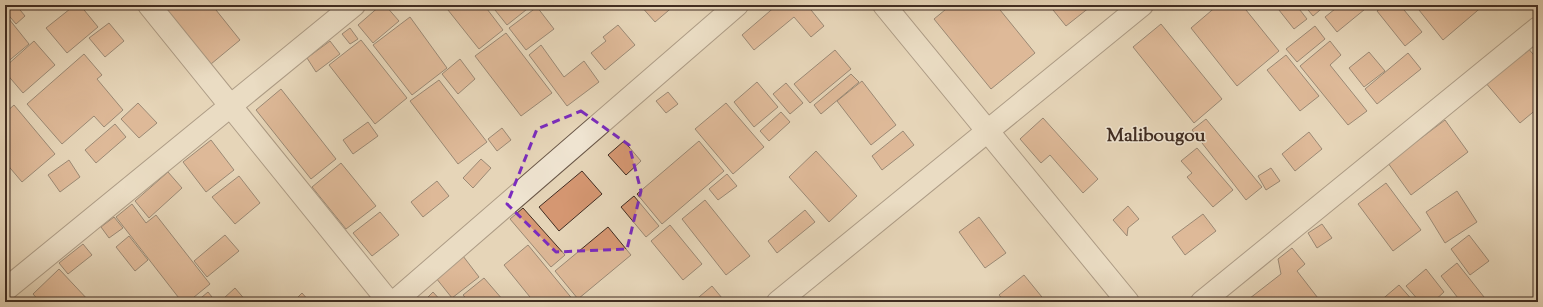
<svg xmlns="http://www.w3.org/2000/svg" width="1543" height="307" font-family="'Sorts Mill Goudy',serif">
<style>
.building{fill:#d59772;stroke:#412d22}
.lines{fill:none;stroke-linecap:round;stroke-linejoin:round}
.minor-casing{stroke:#6a5748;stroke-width:24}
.minor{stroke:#efe4d1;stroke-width:22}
.marked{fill:none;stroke:#7b2cbf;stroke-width:3;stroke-dasharray:8 5;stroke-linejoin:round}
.labels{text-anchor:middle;stroke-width:3;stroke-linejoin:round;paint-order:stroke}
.district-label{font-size:19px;font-weight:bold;fill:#412d22;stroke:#efe4d1}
</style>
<rect width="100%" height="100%" fill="#e6d5b8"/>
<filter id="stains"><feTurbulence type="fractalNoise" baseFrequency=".005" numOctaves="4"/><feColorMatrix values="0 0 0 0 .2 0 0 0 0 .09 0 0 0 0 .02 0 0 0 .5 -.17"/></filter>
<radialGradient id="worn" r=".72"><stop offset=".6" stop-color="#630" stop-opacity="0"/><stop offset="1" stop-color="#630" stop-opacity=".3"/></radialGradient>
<path class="building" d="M5,5h11l9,11 -9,8 -11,-13z
M75,5h5l18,22 -31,26 -21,-25z
M163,5h49l28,35 -29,24z
M381,5h4l14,16 -26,22 -15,-18z
M444,5h40l19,25 -24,19z
M491,5h39l1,1 -24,19z
M640,5h35l-20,17z
M777,5h30l17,21 -13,11 -17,-20 -40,33 -12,-15z
M951,5h45l39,48 -44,36 -57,-70z
M1049,5h39l2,2 -24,19z
M1218,5h24l37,46 -42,35 -46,-58z
M1250,5h10l-6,5z
M1275,5h21l11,14 -13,10z
M1304,5h22l-13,11z
M1340,5h30l-33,27 -12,-15z
M1385,5h15l22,27 -17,14 -28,-35z
M1415,5h69l-41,35z
M537,7l17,22 -28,21 -17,-22z
M5,14l24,30 -24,20z
M410,17l37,51 -35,27 -39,-50z
M109,23l15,18 -19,16 -16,-19z
M1161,24l61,75 -28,24 -61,-76z
M618,25l17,20 -30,25 -14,-17 15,-12 -3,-4z
M1315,26l10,13 -28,23 -11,-13z
M350,28l8,11 -8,5 -8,-10z
M506,33l46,60 -31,23 -46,-60z
M361,40l46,58 -32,26 -46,-59z
M34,41l21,24 -32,28 -18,-21v-5z
M330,41l10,13 -24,18 -9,-14z
M1330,41l11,14 -11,10 37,46 -19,14 -48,-59z
M541,45l23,32 20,-16 15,21 -32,24 -38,-51z
M1527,47l11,13v48l-18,15 -35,-41z
M835,50l16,19 -41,34 -16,-19z
M1369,52l16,19 -21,16 -15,-19z
M1408,53l13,16 -44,35 -12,-15z
M84,54l18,21 -5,4 26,31 -19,17 -10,-11 -32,28 -35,-40z
M1286,55l33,41 -19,15 -33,-41z
M460,59l15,20 -17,15 -16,-20z
M851,74l8,8 -38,32 -7,-9z
M439,80l48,62 -29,22 -48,-63z
M862,81l34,44 -25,20 -34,-44z
M757,82l21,25 -24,20 -20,-25z
M786,83l17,20 -13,11 -17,-20z
M281,89l55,70 -25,20 -55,-69z
M668,92l10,12 -12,9 -10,-12z
M138,103l19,20 -18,15 -18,-19z
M726,103l38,44 -31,27 -38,-45z
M14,105l41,49 -33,28 -17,-20v-49z
M781,112l9,10 -21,19 -9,-10z
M1043,118l55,61 -15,14 -33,-38 -9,8 -21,-24z
M1206,119l56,68 -16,13 -54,-70z
M1445,120l23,32 -57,43 -23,-32z
M368,122l10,14 -25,18 -10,-14z
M115,124l11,13 -30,26 -11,-13z
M502,128l9,12 -14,11 -9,-12z
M903,131l11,14 -32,25 -10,-14z
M1309,132l13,17 -27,22 -13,-17z
M211,140l23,30 -28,22 -23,-30z
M624,141l17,20 -15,14 -18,-20z
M699,141l25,30 -62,53 -25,-30z
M1197,148l36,42 -20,17 -26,-30 5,-4 -11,-12z
M816,151l41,45 -28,26 -40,-45z
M481,159l10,9 -18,20 -10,-10z
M69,160l11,17 -20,15 -12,-17z
M341,163l35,43 -30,23 -34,-42z
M1271,168l9,13 -14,9 -8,-14z
M582,171l20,23 -43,37 -20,-24z
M168,172l14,16 -33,30 -14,-17z
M727,174l10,12 -19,14 -9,-11z
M239,176l21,27 -25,21 -23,-27z
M437,181l12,15 -26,21 -12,-15z
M1386,183l35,47 -28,21 -35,-47z
M1457,191l20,31 -32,21 -19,-31z
M634,196l25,30 -13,11 -25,-30z
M705,200l45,56 -24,19 -44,-56z
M132,204l14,19 10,-8 54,69 -22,18h-6l-66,-85z
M1128,206l11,13 -11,9 -1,8 -14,-16z
M523,208l42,47 -14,12 -41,-48z
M805,210l10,12 -38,31 -9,-12z
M380,212l19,23 -27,21 -19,-23z
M1203,214l13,17 -31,24 -13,-18z
M114,217l9,11 -14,10 -8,-11z
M979,217l27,36 -21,15 -26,-36z
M1322,224l10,14 -15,10 -9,-15z
M670,225l32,39 -19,16 -32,-39z
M608,227l23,28 -53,44 -23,-28z
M225,235l14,16 -32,26 -13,-16z
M1469,235l20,26 -19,14 -19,-26z
M129,236l19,24 -13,11 -19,-24z
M83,244l9,11 -24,19 -9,-11z
M528,245l46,56 -1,1h-39l-30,-37z
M1292,248l13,16 -8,7 24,31h-76l36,-28 -3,-15z
M463,256l16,21 -27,21 -16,-20z
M1457,263l31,39h-27l-20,-26z
M59,269l31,33h-50l-7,-8z
M1426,269l18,23 -11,10h-13l-14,-16z
M1024,275l22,27h-41l-6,-7z
M484,278l19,22 -3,2h-31l-6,-7z
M1399,285l15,17h-35z
M712,286l10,12 -4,4h-25z
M235,288l12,14h-20l-3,-4z
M208,292l8,10h-20z
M433,292l9,10h-19z
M302,293l8,9h-17z"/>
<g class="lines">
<g class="minor-casing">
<path id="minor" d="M149,5l240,297
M884,5l244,297
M5,290l349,-285
M394,302l343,-297
M778,302l364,-297
M1202,302l336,-274"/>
</g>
<use href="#minor" class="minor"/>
</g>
<path d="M0 0H1543V307H0ZM581,111l48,34 12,46 -14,58 -71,3 -49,-48 30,-75z" fill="#e6d5b8" fill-opacity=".55" fill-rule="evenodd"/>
<path class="marked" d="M581,111l48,34 12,46 -14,58 -71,3 -49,-48 30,-75z"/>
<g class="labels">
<g class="district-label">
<text x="1156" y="141">Malibougou</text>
</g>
</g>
<rect width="1543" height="307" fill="none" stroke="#e6d5b8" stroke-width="20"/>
<rect x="6" y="6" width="1531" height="295" fill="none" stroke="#412d22" stroke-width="2"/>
<rect x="10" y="10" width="1523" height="287" fill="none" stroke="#412d22"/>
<rect width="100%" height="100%" filter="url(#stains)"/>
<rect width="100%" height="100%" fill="url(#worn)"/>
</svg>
